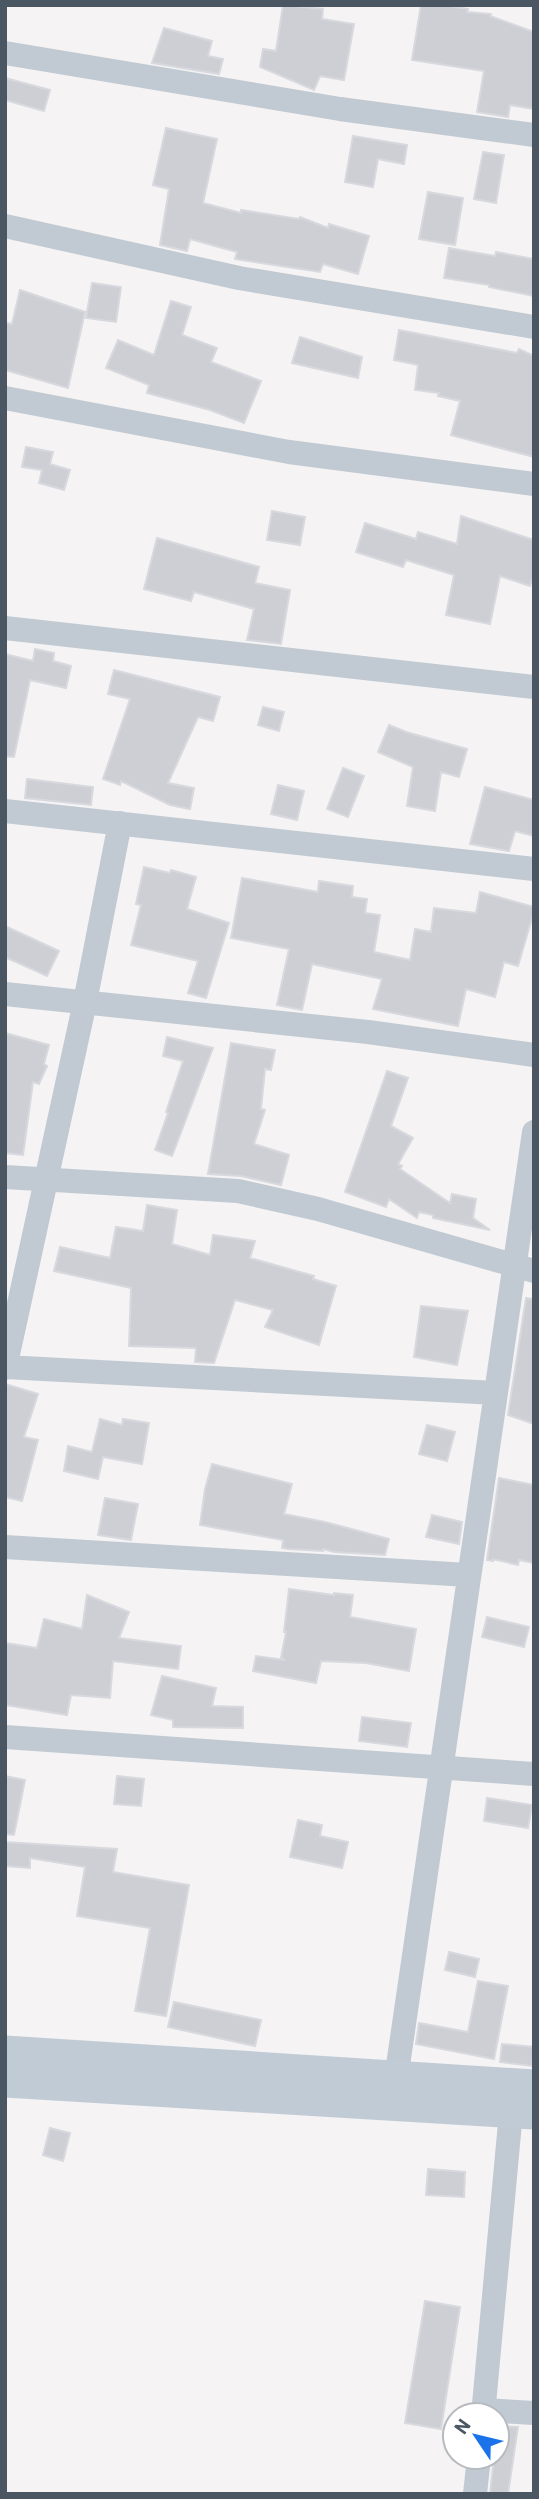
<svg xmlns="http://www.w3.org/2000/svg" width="539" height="2499" font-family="Barlow,sans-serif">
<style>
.building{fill:#cdcfd5;stroke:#d7d9de;stroke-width:2}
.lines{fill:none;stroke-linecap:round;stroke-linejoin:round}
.minor{stroke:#c1cad2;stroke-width:24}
.secondary{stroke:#c1cbd6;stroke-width:33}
</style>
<rect width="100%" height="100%" fill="#f5f3f3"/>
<path class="building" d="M283,5l40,4 -1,10 32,5 -10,56 -24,-4 -6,14 -54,-23 3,-18 13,2z
M421,5h22l25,4 -1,3 24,2 -1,2 44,16v77l-24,-4 -2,12 -31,-5 7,-41 -72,-11z
M164,28l48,13 -4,15 15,3 -4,15 -67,-11z
M5,78l45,12 -6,21 -39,-11z
M166,128l51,11 -14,64 38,10v-3l58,9 1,-2 28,11 1,-4 40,12 -11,38 -35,-10 -3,8 -85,-13 2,-7 -47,-13 -3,12 -27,-6 9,-56 -16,-4z
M353,136l54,9 -3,19 -26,-5 -5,28 -28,-5z
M483,152l21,3 -8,48 -22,-4z
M428,192l35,6 -8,47 -36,-6z
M449,248l46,8 1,-4 38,7v37l-45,-9v-2l-45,-7z
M92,283l29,4 -5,35 -30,-4z
M20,290l65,22 -17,76 -63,-18v-47l7,1z
M171,301l20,6 -9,28 35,13 -6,14 50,19 -17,42 -34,-13 -63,-17 2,-8 -43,-17 12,-28 36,15z
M399,330l118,23 2,-4 15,7v101l-83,-22 9,-34 -22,-5 1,-3 -24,-3 3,-25 -24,-5z
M300,337l62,20 -4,21 -66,-15z
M26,447l27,5 -3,12 20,6 -6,20 -25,-7 3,-13 -20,-3z
M272,511l33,6 -5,28 -33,-5z
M461,516l73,24v35l-4,11 -30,-10 -10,48 -44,-9 8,-40 -48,-15 -3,7 -47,-15 9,-29 51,16 2,-7 39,12z
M157,538l102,29 -4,16 35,7 -9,54 -34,-4 7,-31 -60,-17 -3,9 -47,-12z
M35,649l19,4 -1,8 18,5 -5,22 -36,-8 -16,77 -9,-1v-102l28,7z
M114,670l106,27 -7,24 -15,-4 -30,66 26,5 -4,21 -20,-4 -49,-24 -1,4 -17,-6 27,-80 -22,-5z
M263,707l21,5 -5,19 -21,-6z
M389,725l17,7 61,17 -8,28 -18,-5 -6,39 -28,-5 6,-39 -35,-15z
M343,768l21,8 -16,41 -21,-8z
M27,779l66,8 -2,18 -66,-7z
M278,785l26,6 -7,29 -26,-6z
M485,787l49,13v36l-19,-5 -6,20 -39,-7z
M144,867l26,6 1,-3 25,7 -9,32 42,14 -23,75 -18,-5 10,-32 -67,-16 10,-40 -5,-1z
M242,878l76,14 1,-11 34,5 -1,11 15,2 -2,14 15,2 -6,37 36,8 5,-31 16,3 3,-24 42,5 4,-21 54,15v4l-16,55 -14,-4 -9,35 -29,-8 -8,37 -85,-17 9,-30 -70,-15 -10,46 -25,-5 12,-56 -58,-11z
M5,926l54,25 -12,25 -42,-19z
M5,1033l44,12 -5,19 3,2 -8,18 -6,-2 -10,73 -18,-2z
M167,1037l46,11 -41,108 -17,-6 13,-37 -2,-1 17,-51 -20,-5z
M231,1043l44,7 -4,20 -6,-1 -4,40 4,1 -11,34 35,11 -8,30 -40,-9 -33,-2z
M387,1071l21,7 -17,48 22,12 -15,26 4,2 -2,3 50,34 2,-9 24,5 -3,19 17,12 -57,-12v-3l-14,-3 -2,6 -28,-19 -3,8 -41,-15z
M147,1205l30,5 -5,34 38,11 3,-20 42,6 -5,17 64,18 -1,3 23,7 -17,59 -54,-18 8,-17 -38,-10 -21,63 -19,-1 1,-14 -67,-2 2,-58 -77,-17 6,-24 50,11 6,-31 27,4z
M526,1298l8,1v125l-26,-9z
M421,1306l47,5 -11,54 -43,-8z
M5,1384l33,10 -14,43 14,3 -16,61 -17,-4z
M100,1419l22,6 1,-6 26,4 -7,41 -39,-7 -5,22 -34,-8 4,-25 24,6z
M427,1425l28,7 -8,29 -28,-7z
M212,1464l80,20 -8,30 41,8 64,17 -4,16 -51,-3 -11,-3v2l-35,-2 -6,-1 1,-8 -83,-15 5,-36z
M499,1478l35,7v78l-15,-3 -1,5 -25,-6v2l-6,-1z
M105,1498l33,6 -7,36 -33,-5z
M432,1515l30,7 -3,22 -33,-7z
M289,1589l45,6v-2l19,2 -3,22 66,12 -7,42 -43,-8 -45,-2 -5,22 -63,-12 3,-15 29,4 -4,-2 5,-26h-2z
M87,1595l42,17 -10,26 62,8 -3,23 -65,-8 -3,37 -39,-3 -4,20 -62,-10v-62l32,5 7,-29 38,10z
M487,1617l42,10 -5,20 -42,-10z
M162,1676l54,12 -4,18 31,1v21l-70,-1v-7l-22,-5z
M362,1717l49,6 -4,24 -48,-6z
M5,1776l20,4 -11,55 -9,-1z
M117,1776l27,3 -3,27 -27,-2z
M487,1798l45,7 -4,23 -44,-7z
M298,1820l24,5 -2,11 28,6 -6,26 -52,-11z
M5,1842l112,7 -4,23 76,13 -23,131 -31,-5 15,-83 -73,-12 8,-49 -55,-9v10l-25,-2z
M449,1952l30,7 -4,18 -30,-7z
M478,1981l30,5 -14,73 -78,-15 3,-21 49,9z
M174,2002l87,18 -6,26 -87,-19z
M502,2044l32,3 -2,19 -32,-4z
M50,2128l20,5 -7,28 -20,-6z
M428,2169l37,3 -1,25 -38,-2z
M425,2301l35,6 -19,122 -36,-6z
M497,2426l21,1 -10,67h-18l4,-37h3z"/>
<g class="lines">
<path class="minor" d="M5,53l335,56 194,26
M5,226l234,52 295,49
M5,398l284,54 245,32
M5,628l529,59
M5,811l529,58
M5,994l363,38 166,23
M5,1177l233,14 80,18 216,62
M5,1367l491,26
M5,1368l80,-366 35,-179
M5,1547l463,28
M5,1737l529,37
M396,2079l138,-947
M484,2410l50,3
M483,2415l28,-303
M475,2494l4,-37"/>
<path class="secondary" d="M5,2052l529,34
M5,2081l529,32"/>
</g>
<rect width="539" height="2499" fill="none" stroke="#4a5661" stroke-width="14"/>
<g transform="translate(476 2436) rotate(305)"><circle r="33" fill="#ffffff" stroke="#b7bbc0" stroke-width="2"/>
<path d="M0-5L12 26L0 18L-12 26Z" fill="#1a73e8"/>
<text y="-10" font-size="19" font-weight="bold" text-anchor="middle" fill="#4a5661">N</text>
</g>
</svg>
